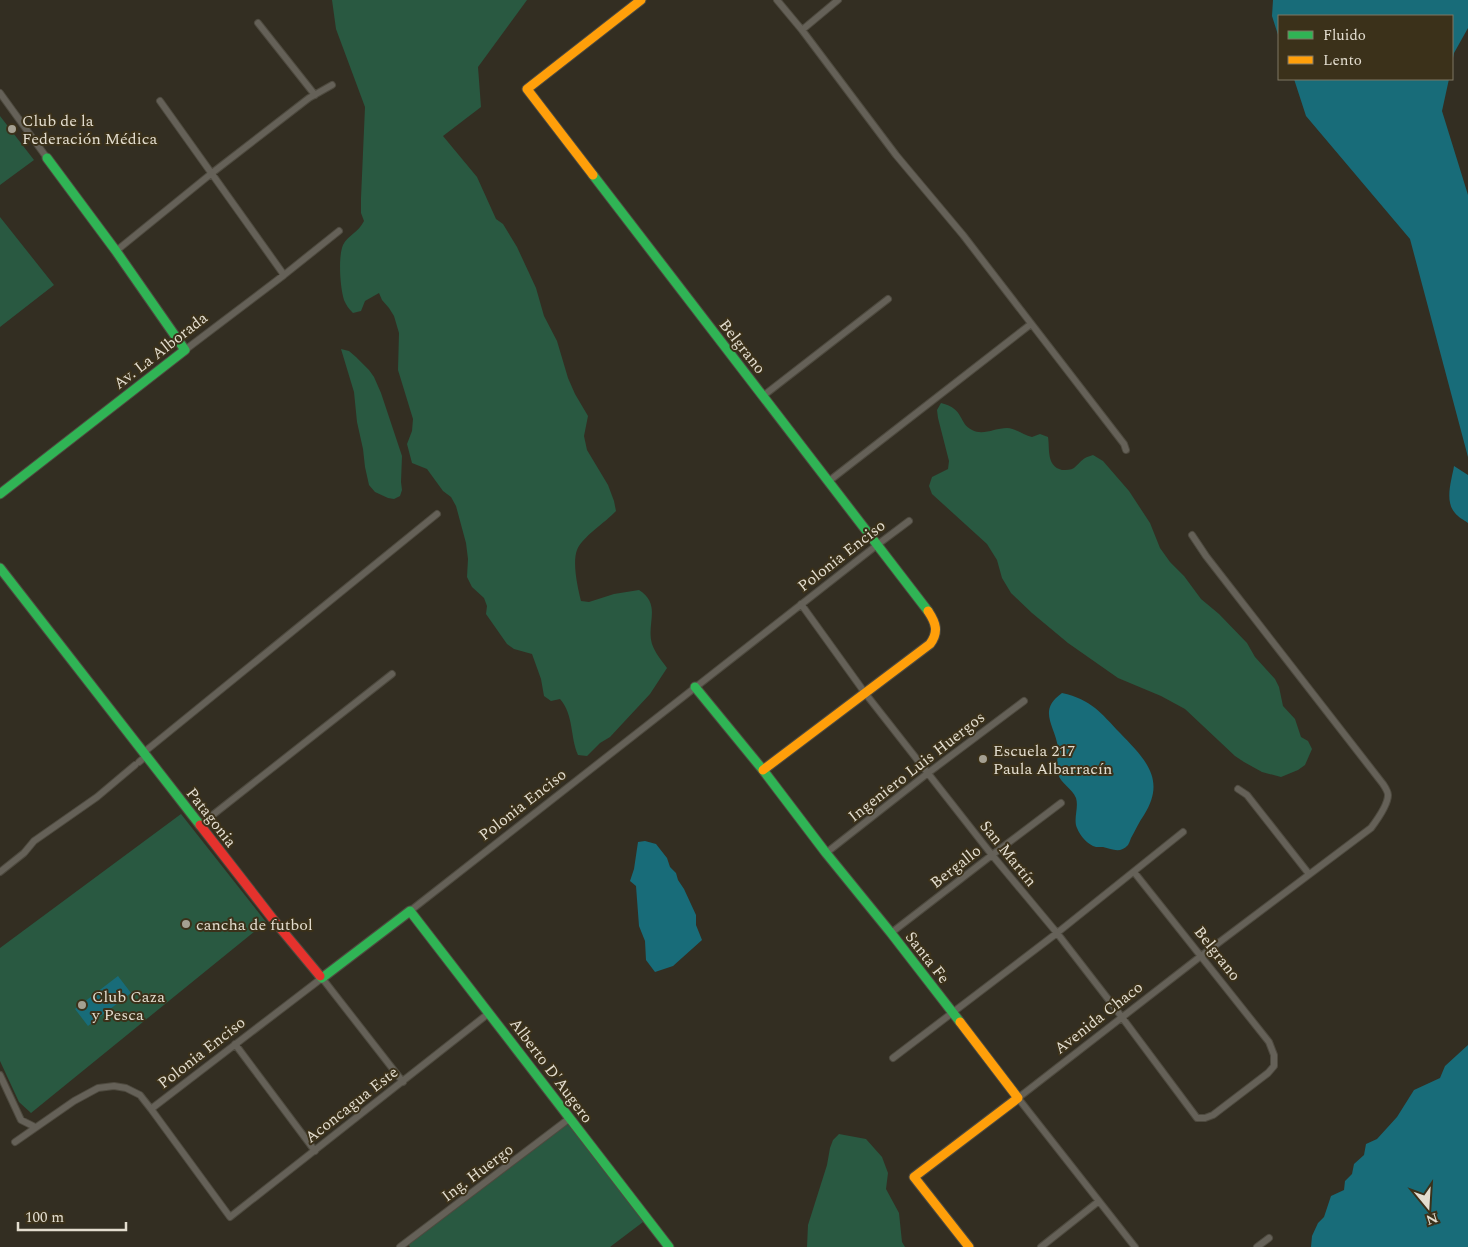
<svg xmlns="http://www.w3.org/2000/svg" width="1468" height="1247" font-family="Spectral,serif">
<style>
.green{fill:#295941}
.water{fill:#186c79}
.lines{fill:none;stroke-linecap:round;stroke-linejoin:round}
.street-casing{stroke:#4e4a3f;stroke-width:8}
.fast-casing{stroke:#4e4a3f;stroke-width:11}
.slow-casing{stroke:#4e4a3f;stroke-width:11}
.jam-casing{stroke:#4e4a3f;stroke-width:11}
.street{stroke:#656158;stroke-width:6}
.fast{stroke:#30b455;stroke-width:9}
.slow{stroke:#ff9f0a;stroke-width:9}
.jam{stroke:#e5322d;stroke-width:9}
.poi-dot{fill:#a5a092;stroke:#3b311a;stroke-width:2}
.labels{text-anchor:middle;stroke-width:4;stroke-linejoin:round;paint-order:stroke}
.poi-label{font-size:16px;fill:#e3ddcf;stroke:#3b311a;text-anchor:start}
.street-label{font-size:16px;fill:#e3ddcf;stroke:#3b311a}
</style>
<rect width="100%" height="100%" fill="#332e22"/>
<path class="green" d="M332,0h195l-49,67 3,40 -38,29 34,41 19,42 7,5 14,23 19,41 8,28 13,25 11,37 7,16 13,22 -4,20 3,14 21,35 6,16 2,10c-10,11 -34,26 -39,39 -5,13 1,39 4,51l8,1 25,-8 25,-4c23,15 7,33 13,54 3,9 10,17 15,24l-17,26 -27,29 -13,14 -10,6 -13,13 -9,-1c-8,-18 -4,-40 -18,-56l-9,2 -7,-5 -3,-17 -9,-25 -18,-5 -7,-5 -21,-30 1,-8 -3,-8 -12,-11 -5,-10 1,-18 -2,-16 -10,-37 -5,-9 -8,-6 -16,-22 -15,-6 -5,-19 5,-13 1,-12 -15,-49 1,-37 -5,-17 -5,-8 -7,-8 -3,-7 -14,8 -4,10 -8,2c-4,-4 -7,-8 -9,-13 -4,-13 -6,-43 -1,-55 5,-10 15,-12 21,-24l-3,-8v-15l4,-91 -29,-78z
M0,116l34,44 -34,25z
M0,217l54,68 -54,42z
M341,349l8,2 7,6 13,13 5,7 7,16 21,63 -1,26 1,8 -2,6 -6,3 -6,-1 -13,-6 -6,-7 -4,-18 -2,-18 -6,-27 -3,-30z
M941,403c24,6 17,20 31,27 11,6 23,-2 35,-2 8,0 16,7 25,9l8,-3 8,3c2,12 -2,29 14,33 4,0 9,0 12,-2 8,-7 8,-10 19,-13l10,6 26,30 21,32 10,25 10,14 14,14 17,23 18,15 28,29 8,14 20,22 4,8 4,19 12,13 6,18 7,4 4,8 -7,16 -7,5 -17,7 -19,-5 -18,-10 -9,-6 -50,-47 -24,-13 -43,-18 -50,-35 -36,-30 -21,-20 -9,-15 -5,-18 -10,-16 -55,-50 -3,-8 3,-9 16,-8 1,-8 -11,-43 -1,-8z
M181,814l85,108 -235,191 -12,-11 -19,-41v-113z
M570,1118l77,101 -37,28h-200l-3,-5z
M839,1134l27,5 16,18 6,16 -2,16 13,24 3,29 3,5h-98l1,-22 19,-60 3,-17 3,-8z"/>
<path class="water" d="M1273,0h195v28l-14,25 -2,10v-47h-173v22l-7,-22z
M1294,79h155l-7,32 26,84v262l-58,-218 -104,-123z
M1454,466l14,9v48c-4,-3 -10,-6 -13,-10 -11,-12 -3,-34 -1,-47z
M1062,693c30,7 38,19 58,40 24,25 47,46 24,82 -5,7 -9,16 -13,23 -1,3 -2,5 -3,7 -8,9 -16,4 -25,2 -2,0 -5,0 -7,0 -8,-2 -16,-11 -19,-19 -4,-9 2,-20 -1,-30 -4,-10 -15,-14 -18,-24 -3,-9 1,-18 0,-26 -3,-23 -21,-37 4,-55z
M645,841l11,3 11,14 3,9 6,6 2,7 6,9 12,26v10l6,15 -29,26 -18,6 -9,-12 -1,-19 -6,-15 -3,-40 -6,-5 4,-12 4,-27z
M118,976l13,17 -43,33 -13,-17z
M1468,1045v202h-157l1,-11 6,-13 6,-6 7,-21 13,-6 1,-9 7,-7 2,-10 10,-9 2,-11 11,-5 20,-22 17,-27 26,-12 5,-12z"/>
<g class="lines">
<g class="street-casing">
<path id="street" d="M777,0l25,30 94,125 67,80 161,209 2,6
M258,23l57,72
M802,30l36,-30
M0,93l47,65
M160,101l124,174
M116,251l96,-78 97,-75 23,-13
M185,350l99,-75 55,-44
M763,396l125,-97
M829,481l202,-157
M801,604l64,89 127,162 65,78 58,75 82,110h8l8,-3 55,-42 6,-7v-11l-5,-13 -135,-170
M143,753l294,-239
M139,762l7,-6
M1238,789l9,6 62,79
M200,825l192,-151
M826,853l102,-80 96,-72
M0,872l24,-19 10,-12 63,-44 38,-32
M410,911l467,-366 32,-24
M891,933l101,-78 69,-52
M235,1044l80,107
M893,1058l164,-125 126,-101
M0,1075l21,45 14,7
M151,1109l171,-131 81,104
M15,1142l59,-41 24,-13 16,-2 12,2 14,7 11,14 79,108 259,-204
M400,1247l170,-129
M1041,1247l58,-46
M1135,1247l-117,-149 183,-142 170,-128c6,-8 17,-23 17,-33 0,-3 -3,-8 -5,-11l-177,-228 -14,-21
M1257,1247l12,-9"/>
</g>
<g class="fast-casing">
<path id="fast" d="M593,175l335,436
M0,494l185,-144 -69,-99 -69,-93
M0,568l200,257
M695,687l68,83 63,83 65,80 69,89
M320,976l2,2 88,-67 259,336"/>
</g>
<g class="slow-casing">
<path id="slow" d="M593,175l-66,-86 114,-89
M763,770l167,-126c9,-12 6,-21 -2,-33
M960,1022l58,76 -104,79 55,70"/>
</g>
<g class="jam-casing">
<path id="jam" d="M200,825l76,98 44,53"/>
</g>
<use href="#street" class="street"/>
<use href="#fast" class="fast"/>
<use href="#slow" class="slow"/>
<use href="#jam" class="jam"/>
</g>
<g class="poi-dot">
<circle cx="12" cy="129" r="5"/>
<circle cx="983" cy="759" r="5"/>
<circle cx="186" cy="924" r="5"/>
<circle cx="82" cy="1005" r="5"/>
</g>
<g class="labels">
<g class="poi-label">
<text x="22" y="126">Club de la<tspan x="22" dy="18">Federación Médica</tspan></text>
<text x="993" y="756">Escuela 217<tspan x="993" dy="18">Paula Albarracín</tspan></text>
<text x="196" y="930">cancha de futbol</text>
<text x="92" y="1002">Club Caza<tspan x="92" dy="18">y Pesca</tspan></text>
</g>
<g class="street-label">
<text transform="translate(743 346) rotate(52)" y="6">Belgrano</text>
<text transform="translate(160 350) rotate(-38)" y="6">Av. La Alborada</text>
<text transform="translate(841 555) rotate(-38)" y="6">Polonia Enciso</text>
<text transform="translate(916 766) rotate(-38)" y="6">Ingeniero Luis Huergos</text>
<text transform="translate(522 804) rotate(-38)" y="6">Polonia Enciso</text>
<text transform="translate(212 817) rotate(52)" y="6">Patagonia</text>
<text transform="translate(1009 853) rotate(51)" y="6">San Martín</text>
<text transform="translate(955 866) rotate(-38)" y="6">Bergallo</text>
<text transform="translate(1218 953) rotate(52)" y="6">Belgrano</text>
<text transform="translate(928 957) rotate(52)" y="6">Santa Fe</text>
<text transform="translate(1098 1017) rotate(-38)" y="6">Avenida Chaco</text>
<text transform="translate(201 1052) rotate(-38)" y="6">Polonia Enciso</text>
<text transform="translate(552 1070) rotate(53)" y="6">Alberto D'Augero</text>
<text transform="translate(351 1104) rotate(-38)" y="6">Aconcagua Este</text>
<text transform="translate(477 1172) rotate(-37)" y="6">Ing. Huergo</text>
</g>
</g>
<rect x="1278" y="15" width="175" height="65" fill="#3b311a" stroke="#7e7662"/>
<rect x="1288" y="31" width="25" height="8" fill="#30b455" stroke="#7e7662"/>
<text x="1323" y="40" font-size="15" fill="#e3ddcf">Fluido</text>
<rect x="1288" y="56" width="25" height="8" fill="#ff9f0a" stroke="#7e7662"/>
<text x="1323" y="65" font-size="15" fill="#e3ddcf">Lento</text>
<g transform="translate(1428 1207) rotate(162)" stroke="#3b311a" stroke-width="4" paint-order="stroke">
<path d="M0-4L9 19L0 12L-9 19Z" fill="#e3ddcf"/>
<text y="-8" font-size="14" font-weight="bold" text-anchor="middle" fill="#e3ddcf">N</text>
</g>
<path d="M18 1222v8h108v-8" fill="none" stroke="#e3ddcf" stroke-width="2.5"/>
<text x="25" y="1222" font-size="15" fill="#e3ddcf" stroke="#3b311a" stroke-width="4" paint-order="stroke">100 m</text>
</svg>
